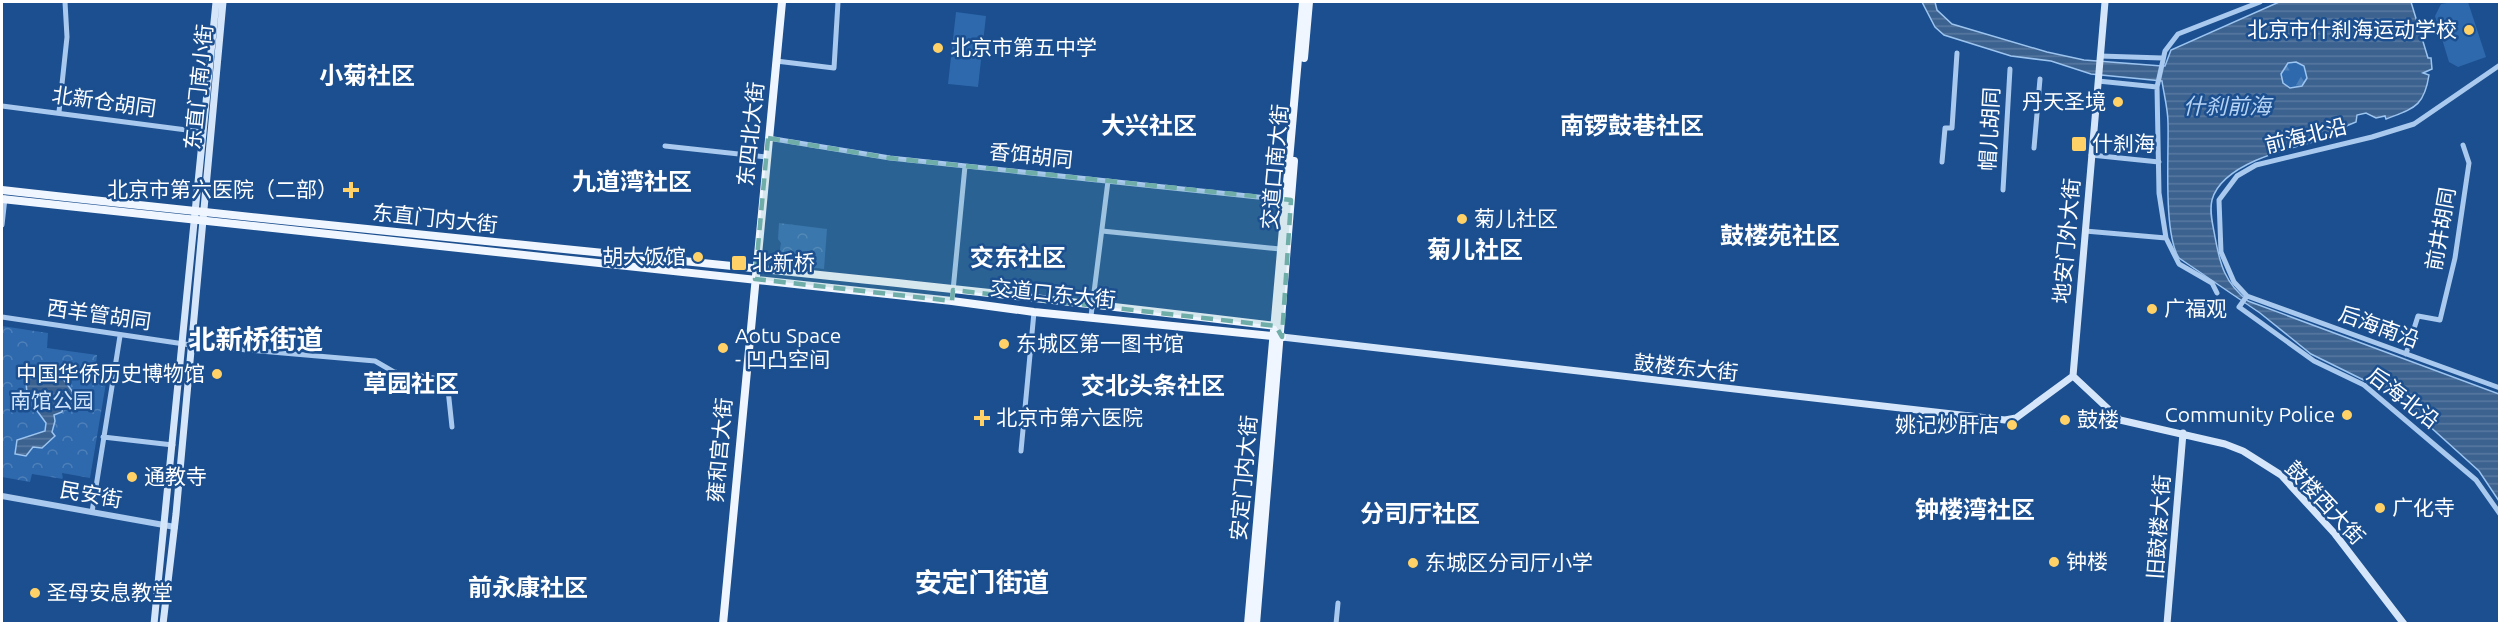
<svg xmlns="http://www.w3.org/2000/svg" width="2501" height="625" font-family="Ubuntu,'Noto Sans SC',sans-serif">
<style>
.forest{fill:url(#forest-firs)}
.park{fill:url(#park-crowns)}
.pitch{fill:#2e69ad}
.water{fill:url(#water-rules);stroke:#9cc4f0;stroke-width:1.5;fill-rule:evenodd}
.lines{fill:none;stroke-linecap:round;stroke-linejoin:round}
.minor{stroke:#a9c9ee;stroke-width:5}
.tertiary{stroke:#a9c9ee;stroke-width:6}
.secondary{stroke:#d6e6fa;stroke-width:7}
.primary{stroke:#f0f6ff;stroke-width:8}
.marked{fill:#6fada8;fill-opacity:0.2;stroke:#6fada8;stroke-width:4.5;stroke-dasharray:12 8;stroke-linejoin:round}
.poi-dot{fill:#ffd166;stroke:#1b4f8f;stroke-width:2}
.labels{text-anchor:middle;stroke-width:5;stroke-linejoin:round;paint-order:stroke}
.poi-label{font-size:21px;fill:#fff;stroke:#1b4f8f;text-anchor:start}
.street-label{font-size:21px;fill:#fff;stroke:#1b4f8f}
.park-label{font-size:21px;fill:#cfe3fa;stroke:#1b4f8f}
.water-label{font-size:22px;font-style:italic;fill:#b5d3f5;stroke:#1b4f8f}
.quarter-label{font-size:24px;font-weight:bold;fill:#fff;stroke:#1b4f8f}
.district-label{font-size:27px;font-weight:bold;fill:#fff;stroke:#1b4f8f}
</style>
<defs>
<pattern id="forest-firs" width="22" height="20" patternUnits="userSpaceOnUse" patternTransform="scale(1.5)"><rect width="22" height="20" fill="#2e69ad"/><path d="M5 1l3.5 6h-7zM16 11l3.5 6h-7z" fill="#4d80b9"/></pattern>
<pattern id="park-crowns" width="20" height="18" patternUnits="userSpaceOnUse" patternTransform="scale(1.5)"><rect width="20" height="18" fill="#2e69ad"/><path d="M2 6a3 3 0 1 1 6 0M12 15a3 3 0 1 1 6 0" fill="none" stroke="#4d80b9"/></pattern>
<pattern id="water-rules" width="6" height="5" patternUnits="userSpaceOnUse" patternTransform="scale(1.5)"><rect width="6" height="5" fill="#3c6290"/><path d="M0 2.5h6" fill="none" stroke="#597aa1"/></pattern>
</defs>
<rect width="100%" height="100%" fill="#1b4f8f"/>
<path class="forest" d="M2281 75a13 13 0 1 1 26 0a13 13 0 1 1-26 0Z"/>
<path class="park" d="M779,223l48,6 -3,40 -46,-6 3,-20 -3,-4z
M2,326l46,7 -1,15 50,7 -2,20 12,2 -17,101 -28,-5 1,6 -31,-5 -2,8 -28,-5z"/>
<path class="pitch" d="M2452,2h16l18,55 -28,10 -9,-5 -14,-46 6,-12z
M956,12l30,4 -8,71 -30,-3z"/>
<path class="water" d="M1922,2h13l2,8 15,14 95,28 37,8 78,6h3l6,-16 108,-48h132l17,56h3l1,11 -9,4 6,2c-5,32 -15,33 -43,44l-1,-3 -9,2 -10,-5 -9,2 -1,7 -17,7 1,6c-35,10 -117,24 -128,65 -3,12 1,25 3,37 5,28 10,46 33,64l251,93v107l-20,-30 -83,-75 -85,-42 -51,-41 -81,-55c-16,-25 -10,-103 -11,-135 0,-14 -4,-28 -6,-42l-71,-7 -40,-13 -40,-5 -67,-21 -9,-8zM2296,62l8,4 3,12 -5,8 -12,2 -7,-5 -2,-9 7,-11z
M34,366h7l8,14 12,-4c7,11 16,16 14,31l-12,-1 -1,6 -8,3 1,6 -3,11 3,4 -13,12 -9,-1 -7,9 -11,-2 2,-14 28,-9 1,-8 -11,-15 3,-3 10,4 3,-2 -7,-12 -12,1 -5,-4 -2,-18z"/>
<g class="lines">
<path class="minor" d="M2100,56l62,2
M776,61l58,7 4,-66
M2500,65l-86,59 -42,13 -116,28 -19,11 -18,24 2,52 13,30 13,14 253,92
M2098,81l59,6
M2,106l200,26
M59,112l8,-75 -2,-35
M768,138l122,20 396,42
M665,146l102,11
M2034,148l6,-69
M2091,155l68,7
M1942,162l3,-34h7l5,-75
M2003,190l7,-121
M2,225l3,-27
M1102,231l178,18
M2085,231l81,7
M2217,293l-5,-10 -33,-19 -13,-26 -7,-45 -2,-106 8,-36 13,-17 82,-32
M2247,296l-8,11 75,54 50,24 112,95 24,34
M952,301l13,-135
M1091,316l17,-135
M2,317l189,28 184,16 19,11 53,8 5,47
M2406,354l12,-38 22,4 15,-62 14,-95 -6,-18
M103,437l70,8
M1021,451l13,-139
M92,512l28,-176
M1336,624l2,-21"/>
<path class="tertiary" d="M2,496l173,31"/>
<path class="secondary" d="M1282,337l723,83 11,-2 57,-42
M2073,376l47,44 105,24 18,7 38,24 54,59 69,90
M2073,376l32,-374
M154,624l62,-622
M163,624l13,-110 47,-512
M2167,624l16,-191"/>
<path class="primary" d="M1304,58l5,-56
M2,190c424,48 850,84 1274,136
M2,199l950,102 82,11 248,25
M723,624l59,-622
M1248,624l55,-622
M1256,624l38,-463"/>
</g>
<path class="marked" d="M768,138l122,20 401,42 -9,137 -6,-11 -323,-36 -1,11 -197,-22z"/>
<g class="poi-dot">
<circle cx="2469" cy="30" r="6"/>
<circle cx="938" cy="48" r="6"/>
<circle cx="2118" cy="102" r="6"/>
<rect x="2071" y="136" width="16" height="16" rx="3"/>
<path d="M348 181h6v6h6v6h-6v6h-6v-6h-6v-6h6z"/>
<circle cx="1462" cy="219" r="6"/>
<circle cx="698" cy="257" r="6"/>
<rect x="731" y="255" width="16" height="16" rx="3"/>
<circle cx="2152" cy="309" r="6"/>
<circle cx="1004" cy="344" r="6"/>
<circle cx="723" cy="348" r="6"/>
<circle cx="217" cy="374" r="6"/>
<circle cx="2347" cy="415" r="6"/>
<path d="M979 409h6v6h6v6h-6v6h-6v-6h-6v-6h6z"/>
<circle cx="2065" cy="420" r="6"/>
<circle cx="2012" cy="425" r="6"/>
<circle cx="132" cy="477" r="6"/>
<circle cx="2380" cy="508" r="6"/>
<circle cx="2054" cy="562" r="6"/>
<circle cx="1413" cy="563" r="6"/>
<circle cx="35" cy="593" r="6"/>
</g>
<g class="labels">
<g class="poi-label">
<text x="2457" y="37" text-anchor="end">北京市什刹海运动学校</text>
<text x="950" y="55">北京市第五中学</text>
<text x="2106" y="109" text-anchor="end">丹天圣境</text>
<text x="2092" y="151">什刹海</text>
<text x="338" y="197" text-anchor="end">北京市第六医院（二部）</text>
<text x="1474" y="226">菊儿社区</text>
<text x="686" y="264" text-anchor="end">胡大饭馆</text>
<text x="752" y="270">北新桥</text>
<text x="2164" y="316">广福观</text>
<text x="735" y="343">Aotu Space<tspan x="735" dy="24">- 凹凸空间</tspan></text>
<text x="1016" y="351">东城区第一图书馆</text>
<text x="205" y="381" text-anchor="end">中国华侨历史博物馆</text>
<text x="2335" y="422" text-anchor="end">Community Police</text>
<text x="996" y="425">北京市第六医院</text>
<text x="2077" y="427">鼓楼</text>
<text x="2000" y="432" text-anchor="end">姚记炒肝店</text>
<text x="144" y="484">通教寺</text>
<text x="2392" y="515">广化寺</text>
<text x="2066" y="569">钟楼</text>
<text x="1425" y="570">东城区分司厅小学</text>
<text x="47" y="600">圣母安息教堂</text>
</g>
<g class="street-label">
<text transform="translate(199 87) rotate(-84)" y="7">东直门南小街</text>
<text transform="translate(104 102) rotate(8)" y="7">北新仓胡同</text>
<text transform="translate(1990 129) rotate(-87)" y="7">帽儿胡同</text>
<text transform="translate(751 134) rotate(-84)" y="7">东四北大街</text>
<text transform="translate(2306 136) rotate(-14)" y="7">前海北沿</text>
<text transform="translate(1031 156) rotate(6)" y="7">香饵胡同</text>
<text transform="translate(1275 167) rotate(-85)" y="7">交道口南大街</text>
<text transform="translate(435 219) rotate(6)" y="7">东直门内大街</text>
<text transform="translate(2441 229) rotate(-80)" y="7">前井胡同</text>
<text transform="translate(2067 241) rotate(-85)" y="7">地安门外大街</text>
<text transform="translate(1053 294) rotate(6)" y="7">交道口东大街</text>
<text transform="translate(99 315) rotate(8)" y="7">西羊管胡同</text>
<text transform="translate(2379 327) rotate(20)" y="7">后海南沿</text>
<text transform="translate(1686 368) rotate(6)" y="7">鼓楼东大街</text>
<text transform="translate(2403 398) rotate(38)" y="7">后海北沿</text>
<text transform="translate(720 450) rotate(-85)" y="7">雍和宫大街</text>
<text transform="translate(1244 478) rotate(-85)" y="7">安定门内大街</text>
<text transform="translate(91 495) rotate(10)" y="7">民安街</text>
<text transform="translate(2325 503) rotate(47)" y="7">鼓楼西大街</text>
<text transform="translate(2159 527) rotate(-86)" y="7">旧鼓楼大街</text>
</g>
<g class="park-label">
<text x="52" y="408">南馆公园</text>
</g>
<g class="water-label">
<text x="2227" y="114">什刹前海</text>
</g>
<g class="quarter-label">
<text x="367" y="84">小菊社区</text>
<text x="1149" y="134">大兴社区</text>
<text x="1632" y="134">南锣鼓巷社区</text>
<text x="632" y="190">九道湾社区</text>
<text x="1780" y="244">鼓楼苑社区</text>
<text x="1475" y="258">菊儿社区</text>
<text x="1018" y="266">交东社区</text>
<text x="411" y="392">草园社区</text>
<text x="1153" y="394">交北头条社区</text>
<text x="1975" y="518">钟楼湾社区</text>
<text x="1420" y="522">分司厅社区</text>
<text x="528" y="596">前永康社区</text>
</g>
<g class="district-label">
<text x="256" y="349">北新桥街道</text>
<text x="982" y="592">安定门街道</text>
</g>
</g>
<rect width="2501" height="625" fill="none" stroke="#ffffff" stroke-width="6"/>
</svg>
